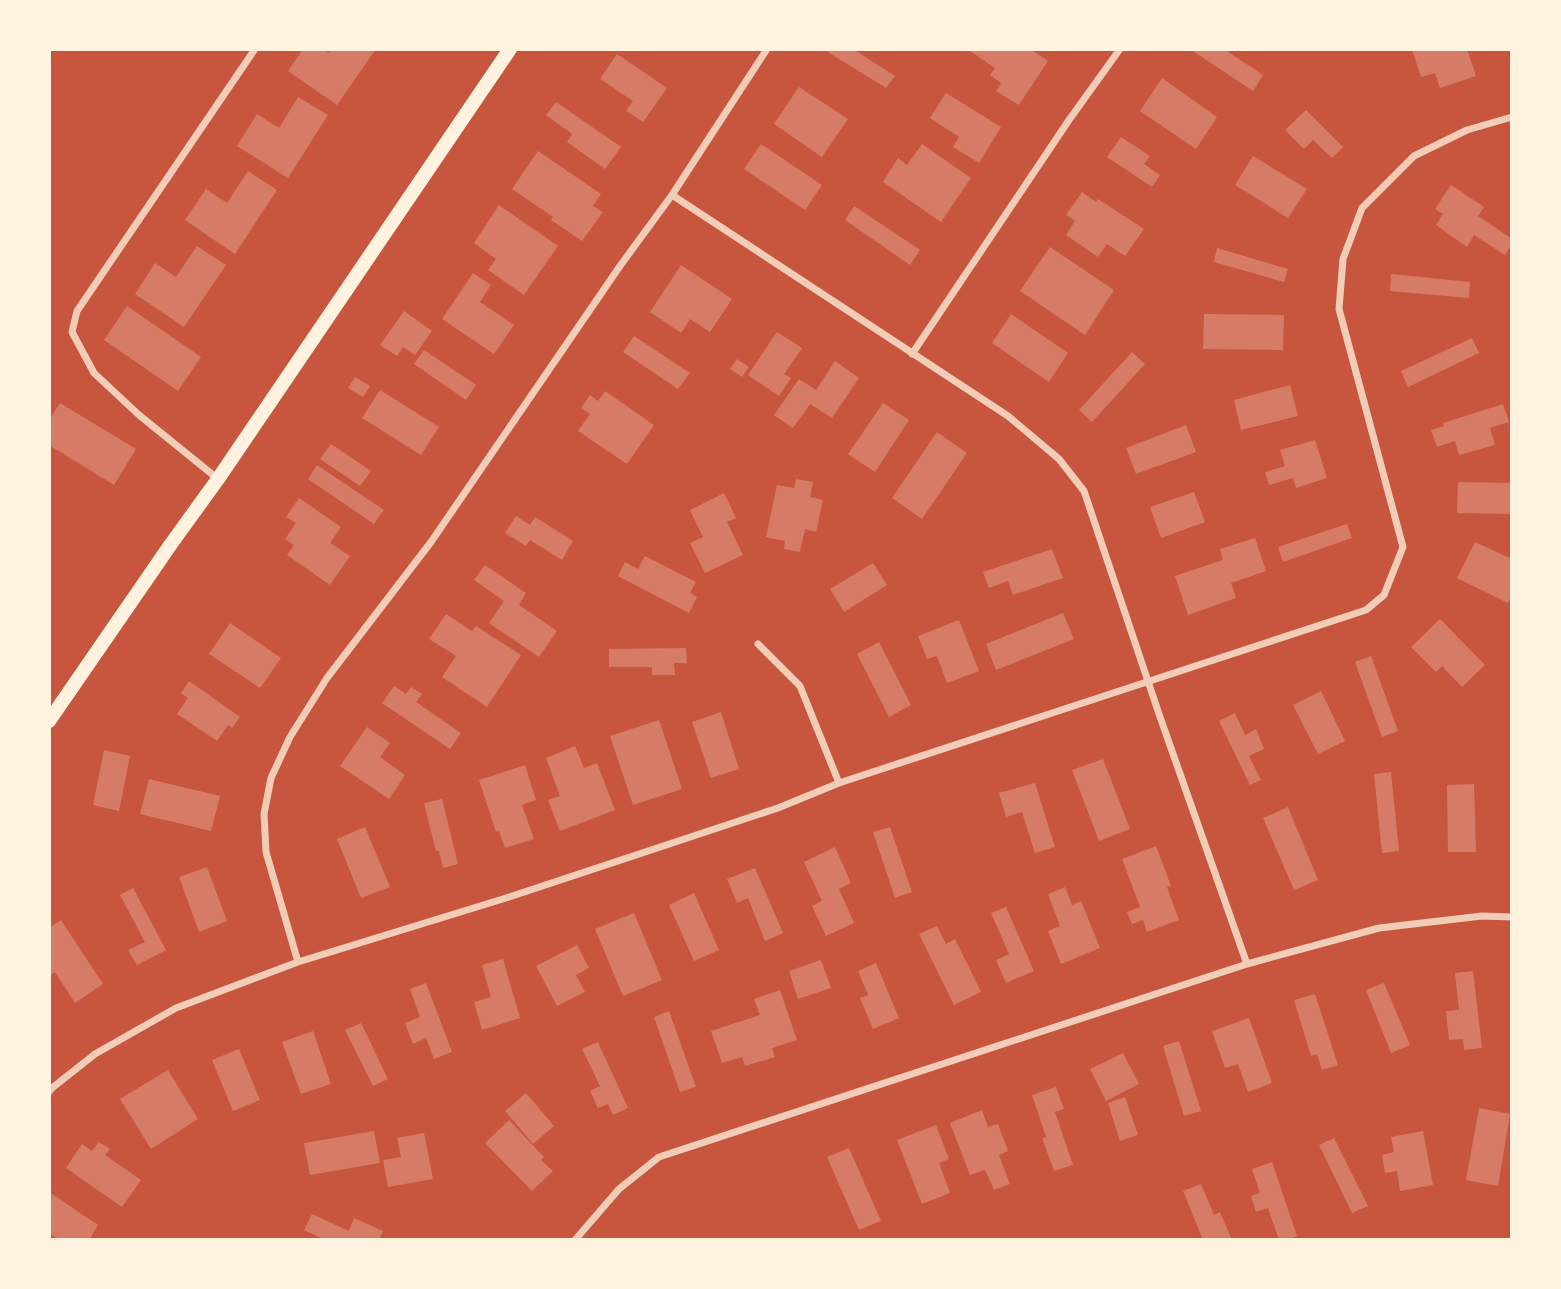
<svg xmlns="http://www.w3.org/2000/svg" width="1561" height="1289" font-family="Helvetica,sans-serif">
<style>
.building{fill:#d67c66}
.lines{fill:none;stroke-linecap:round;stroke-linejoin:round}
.minor{stroke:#f1ccb7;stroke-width:7}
.secondary{stroke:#fff3e0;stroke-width:14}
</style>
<rect width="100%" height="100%" fill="#c8553d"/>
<path class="building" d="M303,49h20l6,4 3,-4h44l-39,56 -49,-34z
M830,49h23l42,27 -9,12 -58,-36z
M967,49h63l18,12 -29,44 -23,-14 5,-8 -11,-8 5,-7z
M1190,49h34l39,26 -10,16z
M1412,49h55l9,27 -36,12 -5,-15 -14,4z
M617,54l50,34 -24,34 -17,-11 7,-10 -33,-22z
M1162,78l55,39 -21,32 -56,-38z
M799,87l49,32 -26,38 -48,-33z
M946,93l55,34 -22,36 -26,-16 6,-10 -29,-19z
M298,97l30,18 -40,63 -51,-32 20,-32 22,14z
M556,102l65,45 -16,22 -38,-27 5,-8 -26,-19z
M1306,110l37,37 -11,11 -19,-18 -9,9 -19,-19z
M1121,137l29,19 -6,8 16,11 -8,12 -45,-30z
M761,144l61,41 -17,25 -61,-41z
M922,144l49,34 -30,44 -58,-40 15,-24 9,7z
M538,151l63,43 -8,12 10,6 -21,29 -31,-21 2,-3 -41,-28z
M1253,156l54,33 -19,29 -53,-33z
M248,171l29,19 -42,64 -50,-34 21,-31 21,14z
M1451,185l33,22 -6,9 34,23v5l-7,11 -31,-20 -7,12 -31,-22 7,-11 -8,-5z
M1082,192l14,10 2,-3 46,30 -19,27 -18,-12 -9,13 -32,-22 9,-14 -9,-6z
M499,205l59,41 -34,49 -36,-25 8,-11 -22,-16z
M854,206l66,44 -10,15 -65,-45z
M197,246l29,19 -42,62 -49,-33 20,-31 21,14z
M1050,247l64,43 -29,45 -65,-44z
M1217,248l71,21 -4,13 -70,-20z
M681,265l51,34 -22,33 -20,-13 -9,14 -31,-21z
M473,273l18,12 -11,17 34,23 -20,29 -52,-35z
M1391,274l79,8 -1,16 -79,-7z
M127,306l74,51 -23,34 -74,-51z
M404,311l28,20 -17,24 -12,-8 -6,9 -17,-11z
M1011,314l57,39 -19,29 -57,-39z
M1204,314l80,1 -1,35 -80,-1z
M777,332l25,16 -18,26 7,4 -12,18 -31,-21z
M634,336l56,37 -12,16 -55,-37z
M1472,338l7,15 -71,34 -7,-16z
M424,350l52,35 -10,15 -52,-36z
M1132,352l13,12 -53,58 -13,-12z
M737,359l12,8 -7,10 -12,-8z
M835,361l24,17 -27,40 -22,-14 -17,24 -19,-13 25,-36 17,11z
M355,377l15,9 -7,11 -15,-9z
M1290,385l8,31 -57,14 -7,-30z
M380,390l59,37 -18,28 -59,-37z
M605,391l49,34 -27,39 -49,-33 12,-17 -9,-6 9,-13 8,6z
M60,403l76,46 -22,36 -65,-40v-25z
M883,403l26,17 -34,52 -27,-18z
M1503,404l6,18 -19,6 5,17 -36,10 -4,-14 -18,6 -6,-17 13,-4 -1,-3z
M1186,425l10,27 -60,22 -10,-26z
M937,432l30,21 -45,66 -30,-21z
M1315,440l12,38 -31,10 -3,-10 -24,7 -4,-13 20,-6 -5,-16z
M331,444l40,27 -11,15 -40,-27z
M317,465l67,45 -10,14 -66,-45z
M796,479l17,3 -3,15 13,3 -7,32 -11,-3 -5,23 -16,-3 1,-8 -19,-4 11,-52 17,3z
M1458,482l54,1v31l-55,-1z
M1194,492l11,30 -44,16 -11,-31z
M724,493l12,25 -9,4 16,33 -38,18 -15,-30 13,-6 -13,-27z
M299,498l42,29 -11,16 20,13 -20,29 -43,-30 7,-10 -9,-6 11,-16 -10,-6z
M516,516l14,9 5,-8 38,24 -11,19 -32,-20 -4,6 -21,-13z
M1347,524l5,14 -69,24 -5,-15z
M1255,538l11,33 -35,12 5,15 -48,17 -13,-39 48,-16 -3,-11z
M1475,542l37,17v35l-4,9 -51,-25z
M1052,549l11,29 -50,17 -5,-14 -19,7 -6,-16z
M645,556l51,26 -6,11 7,4 -8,16 -71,-37 7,-14 13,7z
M873,563l14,22 -43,27 -14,-23z
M485,565l41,28 -7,12 38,26 -18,26 -50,-34 15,-22 -30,-21z
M1063,613l11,26 -78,31 -10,-26z
M446,614l26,17 4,-5 45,29 -34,52 -45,-30 14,-21 -27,-17z
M1440,619l45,46 -23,22 -20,-21 -6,6 -25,-25z
M959,620l20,51 -32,12 -10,-27 -10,3 -9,-23z
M230,623l51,35 -21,30 -51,-34z
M879,642l32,63 -22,12 -32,-63z
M686,648l1,15h-13l1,12h-23v-8h-43v-18z
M1371,656l27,75 -16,6 -27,-75z
M189,681l51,36 -8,11 -4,-3 -11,16 -40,-27 11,-16 -7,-5z
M394,686l12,8 5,-7 11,7 -6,8 45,31 -11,16 -68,-46z
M1321,691l24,50 -27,13 -25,-49z
M721,712l18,57 -28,9 -19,-56z
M1235,713l10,22 11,-6 8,20 -15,7 12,24 -11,5 -31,-64z
M659,720l23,69 -49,16 -23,-69z
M367,727l23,16 -10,14 25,18 -16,24 -49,-33z
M575,746l9,22 13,-5 18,47 -55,21 -12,-31 12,-4 -14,-38z
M104,750l26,6 -11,55 -26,-6z
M1103,759l27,70 -31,12 -27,-71z
M525,765l11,35 -14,5 12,34 -29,9 -6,-17 -3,1 -17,-52z
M1391,772l8,79 -17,2 -8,-79z
M149,779l71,17 -9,35 -71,-17z
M1035,783l20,64 -20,6 -13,-41 -16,5 -7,-24z
M1474,784l2,68h-28l-1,-67z
M442,799l16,65 -15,4 -4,-17h-3l-12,-48z
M1288,807l30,73 -24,10 -31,-72z
M365,827l25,60 -29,11 -24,-59z
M890,827l22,65 -17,6 -22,-66z
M1156,846l15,40 -4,1 12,33 -32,12 -4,-12 -11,4 -5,-12 13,-5 -18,-48z
M835,847l16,36 -12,6 15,34 -28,13 -14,-30 10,-5 -18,-39z
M207,867l20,54 -28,11 -20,-55z
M755,868l28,65 -18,8 -17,-43 -11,5 -10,-24z
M1065,887l7,18 9,-4 19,47 -39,16 -13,-33 12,-5 -12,-32z
M133,888l33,62 -29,15 -9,-15 17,-8 -25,-47z
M694,893l25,57 -25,11 -25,-56z
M1006,907l28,64 -28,12 -10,-23 13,-6 -18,-41z
M634,913l28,67 -39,16 -28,-67z
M61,920l42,64 -28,19 -20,-31 -6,4v-48z
M937,926l9,18 9,-5 26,53 -27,13 -35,-71z
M577,945l12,23 -13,7 9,17 -28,14 -21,-40z
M503,959l17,59 -38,12 -8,-28 17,-5 -9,-32z
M821,960l10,28 -33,11 -9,-28z
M876,963l23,55 -26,11 -13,-31 8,-3 -10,-24z
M1473,971l9,77 -18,2 -1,-11 -14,1 -3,-29 13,-1 -4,-37z
M426,983l26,69 -18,7 -8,-21 -13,6 -8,-21 15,-6 -10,-28z
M1384,983l26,62 -19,8 -25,-63z
M780,990l17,50 -25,8 3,9 -30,9 -3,-9 -20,6 -11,-32 49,-16 -6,-16z
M1315,994l23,71 -16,5 -5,-16 -6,2 -17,-56z
M669,1011l27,76 -16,5 -26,-75z
M1249,1018l23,65 -24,9 -10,-28 -13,4 -13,-37z
M361,1023l27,56 -15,7 -28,-56z
M313,1031l18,53 -30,10 -19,-52z
M1179,1041l22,70 -17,5 -21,-70z
M598,1042l30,66 -15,7 -5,-11 -10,4 -8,-17 10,-5 -18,-37z
M239,1049l21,51 -27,11 -21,-51z
M1123,1053l16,31 -33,17 -16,-32z
M168,1070l30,49 -47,30 -31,-50z
M1056,1087l8,22 -9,3 18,53 -19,6 -12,-33 4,-1 -14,-42z
M526,1093l28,33 -21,18 -28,-33z
M1125,1097l13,38 -18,6 -12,-38z
M1479,1108l31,6 -12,72 -32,-6z
M982,1110l6,17 10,-3 10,27 -9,4 11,29 -16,6 -9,-20 -15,5 -20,-52z
M509,1120l35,37 -3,3 12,11 -21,20 -47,-48z
M936,1125l13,34 -10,4 11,30 -28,11 -25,-64z
M374,1131l6,32 -70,12 -6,-32z
M1423,1131l10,54 -33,6 -3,-20 -12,2 -3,-18 12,-3 -3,-15z
M424,1133l9,46 -45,8 -5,-27 18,-3 -4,-19z
M1334,1138l34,68 -16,7 -33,-68z
M99,1142l11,7 -5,6 36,25 -19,27 -56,-39 16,-24 10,7z
M849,1148l32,73 -22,9 -32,-73z
M1272,1162l25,74 -11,4h-7l-11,-32 -12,4 -5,-16 9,-3 -8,-24z
M1201,1184l13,31 6,-3 12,28h-29l-20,-49z
M49,1192l49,33 -9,15h-30l-10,-7z
M312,1214l37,17 5,-13 29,13 -4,9h-54l-21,-10z"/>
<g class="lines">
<path class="minor" d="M672,195l336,221 51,43 25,32 75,223 88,250
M912,354l157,-234 51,-71
M218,479l-79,-64 -45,-42 -22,-41 5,-21 178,-262
M758,644l42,42 39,97
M298,962l-32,-110 -2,-38 7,-36 19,-41 37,-59 104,-136 189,-276 52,-71 95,-146
M49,1092l3,-4 43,-34 81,-46 122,-46 208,-64 272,-90 61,-25 527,-173 18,-15 19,-48 -64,-238 4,-50 19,-51 52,-52 53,-26 45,-13
M575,1240l44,-51 40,-32 588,-193 132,-36 103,-12 30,1"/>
<path class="secondary" d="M49,721l122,-177 47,-65 292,-430"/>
</g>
<rect width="1561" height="1289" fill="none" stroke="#fff3e0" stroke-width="102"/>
</svg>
